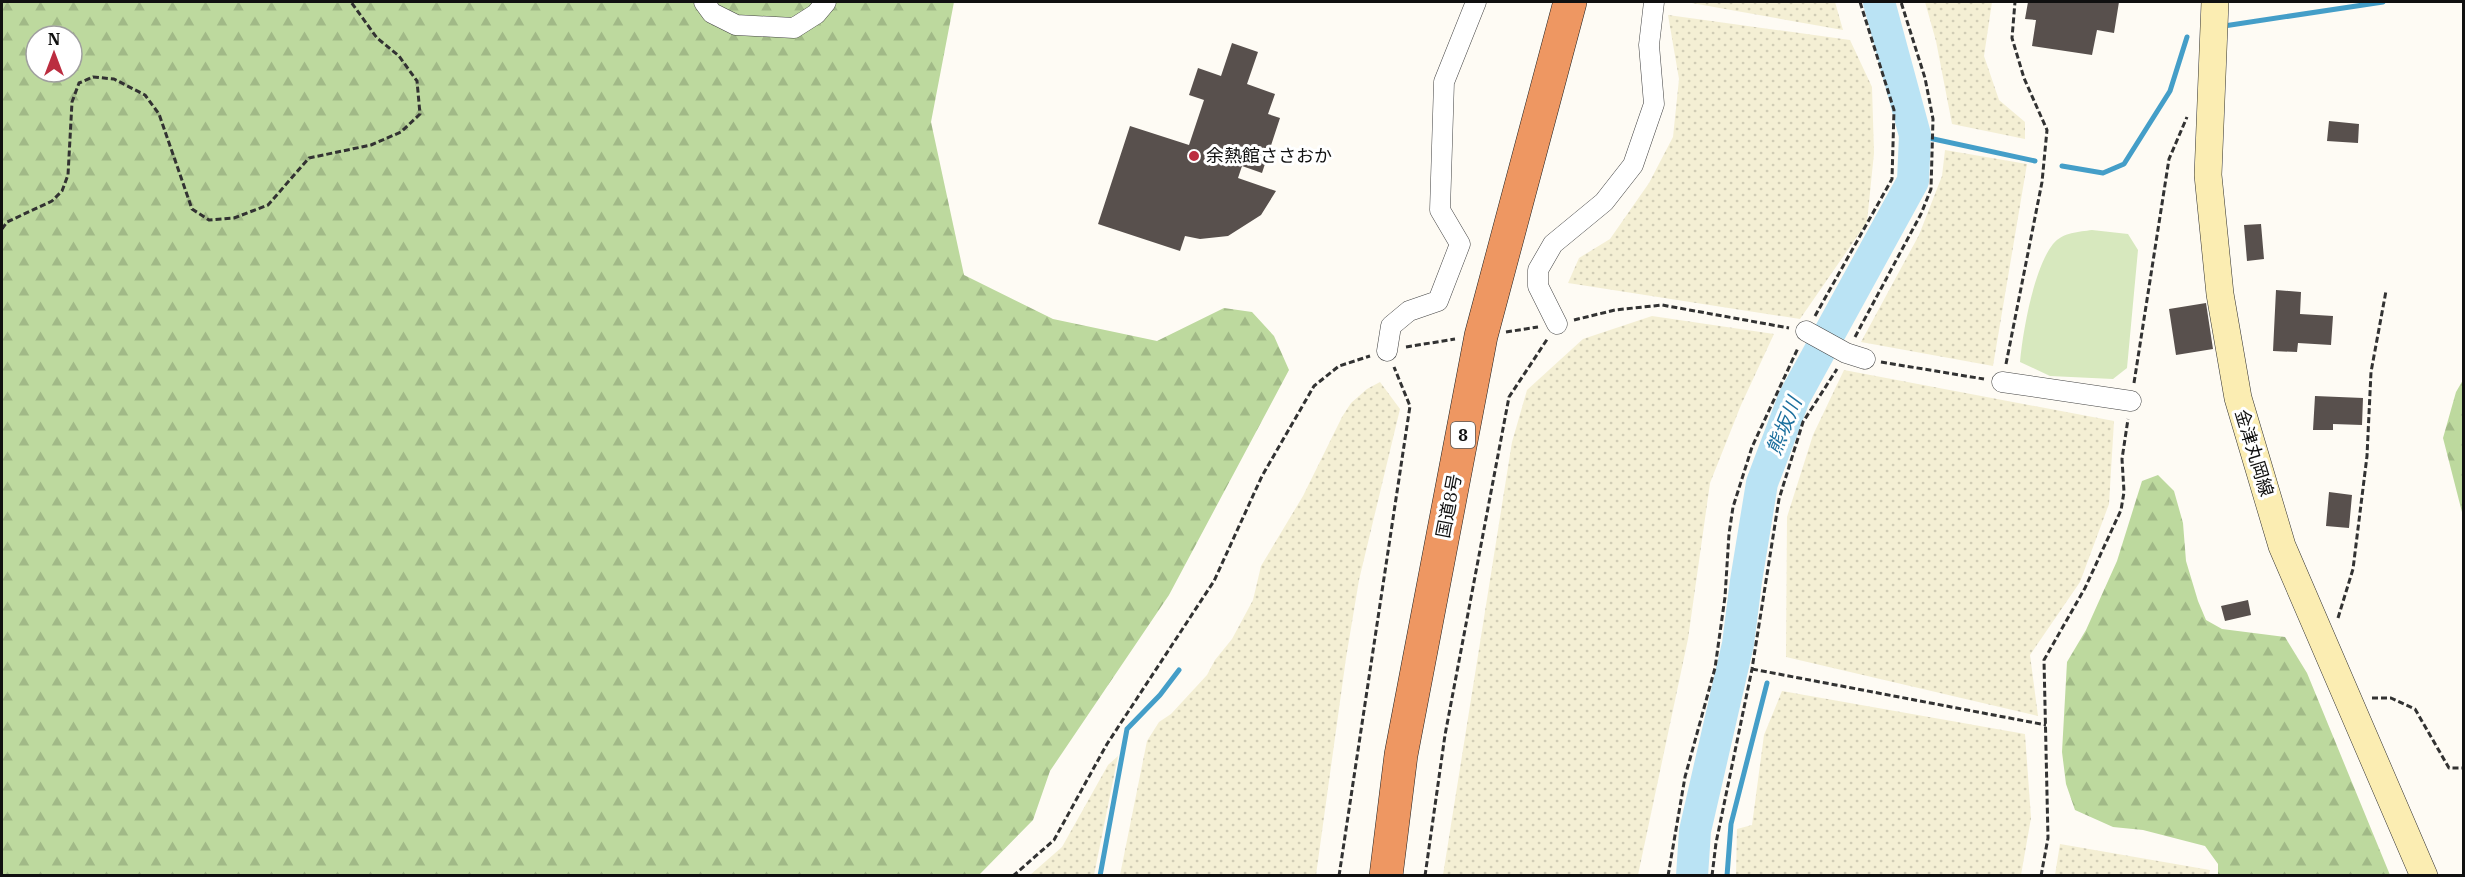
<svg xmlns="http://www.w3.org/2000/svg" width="2465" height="877" font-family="'IBM Plex Serif','Noto Sans JP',serif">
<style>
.farmland{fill:url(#farmland-dots)}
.grass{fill:#d7e8be}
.forest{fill:url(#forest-firs);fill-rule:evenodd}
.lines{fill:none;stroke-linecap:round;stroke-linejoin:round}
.stream{stroke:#449ec8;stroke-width:5}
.river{stroke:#bae3f4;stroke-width:32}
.building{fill:#58504d}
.street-casing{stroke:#434343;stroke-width:21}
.secondary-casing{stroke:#323232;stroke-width:28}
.highway-casing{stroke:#212121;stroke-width:34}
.path{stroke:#323232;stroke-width:3;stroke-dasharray:6 3;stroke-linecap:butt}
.street{stroke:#fff;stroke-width:20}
.secondary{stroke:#fbedb2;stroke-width:27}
.highway{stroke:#ee9762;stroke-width:33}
.poi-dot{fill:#bb2d40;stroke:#fff;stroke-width:2}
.labels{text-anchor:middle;stroke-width:6;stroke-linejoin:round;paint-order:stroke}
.shield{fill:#fff;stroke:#585858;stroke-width:1.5}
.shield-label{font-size:16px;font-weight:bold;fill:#101010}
.poi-label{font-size:18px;fill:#101010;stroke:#fff;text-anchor:start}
.street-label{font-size:18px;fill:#101010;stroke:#fff}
.water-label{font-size:20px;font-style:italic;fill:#1d709e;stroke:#fff}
</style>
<defs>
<pattern id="farmland-dots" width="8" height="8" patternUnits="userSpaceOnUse" patternTransform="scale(1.5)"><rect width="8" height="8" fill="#f4efd4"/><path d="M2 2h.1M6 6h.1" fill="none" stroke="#d0ccb5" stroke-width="1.8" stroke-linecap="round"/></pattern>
<pattern id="forest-firs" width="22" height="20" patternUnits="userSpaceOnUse" patternTransform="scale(1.5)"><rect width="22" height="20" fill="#bdd99e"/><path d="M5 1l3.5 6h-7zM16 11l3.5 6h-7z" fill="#a1b987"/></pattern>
</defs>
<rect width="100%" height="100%" fill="#fefbf4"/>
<path class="farmland" d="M1686,2h149l8,28z
M1925,2h67l-8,54 15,44 26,22v17l-73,-15 -16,-83z
M1668,15l182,25 22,47 2,66 -7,69 -67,97 -232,-36 11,-25 31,-19 39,-56 24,-46 6,-58z
M1945,150l82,14 -34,202 -132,-24 58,-107 23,-59z
M1652,316l122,18 -33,71 -31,78 -22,156 -50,236h-195l69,-433 15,-52 56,-51z
M1844,370l270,51 -5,83 -29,78 -50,73 8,61 -252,-59 1,-140 26,-82z
M1380,382l20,27 -41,171 -13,78 -30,217h-196l27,-134 12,-19 12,-8 36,-39 8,-15 17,-21 21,-39 8,-34 42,-70 39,-79 9,-14 16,-14z
M1782,691l243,43 6,84 -10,57h-285l1,-46 15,-4 12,-90z
M1118,756l-24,119h-64l32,-28 46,-82z
M2060,844l150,26 -1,5h-154z"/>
<path class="grass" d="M2092,230l36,4 10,16 -11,118 -14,11 -63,-3 -30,-14c3,-32 14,-94 33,-118 10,-12 26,-12 39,-14z"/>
<path class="forest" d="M2,2h952l-23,120 33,153 89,44 104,22 67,-33 28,4 22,24 15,34 -120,225 -119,176 -17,49 -54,55 -977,1zM36,36h36v36h-36z
M2463,380v136l-20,-78 13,-46z
M2158,475l16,16 9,32 3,38 12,40 8,19 16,9 63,8 22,36 83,202h-172v-11l-13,-18 -62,-16 -30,-3 -38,-17 -9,-26 -4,-32 5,-90 19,-32 31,-69 25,-80z"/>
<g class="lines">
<path class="stream" d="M2224,26l159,-24
M1915,135l120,26
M2062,166l41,7 21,-9 46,-73 17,-54
M1100,876l27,-147 33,-34 19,-25
M1727,876l4,-52 36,-141"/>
<path class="river" d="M1692,876l3,-45 43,-187 8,-63 16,-98 32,-85 119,-217 2,-46 -36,-133"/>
</g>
<path class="building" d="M2028,2h91l-5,31 -17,-3 -5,25 -60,-9 4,-26 -11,-1z
M1232,43l26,9 -11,32 28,10 -7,20 12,4 -18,55 -20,-7 -4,12 38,13 -15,24 -33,21 -28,3 -15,-3 -5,15 -82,-27 32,-98 59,19 15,-45 -15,-5 9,-27 23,8z
M2329,121l30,3 -1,19 -31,-2z
M2261,224l3,35 -17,2 -3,-36z
M2276,290l25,2 -1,22 33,2 -2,29 -33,-2 -1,9 -24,-1z
M2206,303l7,46 -37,6 -7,-46z
M2315,396l48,2 -1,27 -29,-1v6h-20z
M2329,492l23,3 -3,33 -23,-2z
M2248,600l3,15 -26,6 -4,-15z"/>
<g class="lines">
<g class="street-casing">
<path id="street" d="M704,2l8,11 24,12 58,3 22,-14 10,-12
M1557,324l-19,-38v-16l15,-26 51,-42 29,-37 21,-61 -5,-59 5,-43
M1806,331l40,22 19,6
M1387,351l4,-25 18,-15 29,-10 22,-57 -20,-34 4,-128 32,-80
M2002,382l129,19"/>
</g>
<g class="secondary-casing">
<path id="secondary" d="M2215,2l-7,173 12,119 18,104 44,148 142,330"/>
</g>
<g class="highway-casing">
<path id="highway" d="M1386,876l15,-121 80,-419 89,-334"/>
</g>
<path class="path" d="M2,229l5,-7 45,-21 10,-10 6,-16 4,-73 7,-19 14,-6 21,2 31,16 14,19 33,95 17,11 25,-2 34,-13 41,-47 62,-13 30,-13 19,-18 -3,-33 -18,-25 -22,-18 -26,-36
M1815,316l77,-137 2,-69 -34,-108
M1574,320l41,-10 47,-5 127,23
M1506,332l32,-5
M1855,337l66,-123 10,-25 2,-70 -8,-41 -24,-76
M1406,347l49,-8
M1881,362l103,17
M2006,364l36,-182 5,-52 -23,-52 -12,-40 3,-36
M2134,383l35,-224 18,-42
M2338,618l15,-49 14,-113 4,-84 15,-81
M1752,669l294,56
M2372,698h19l24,11 34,59h15
M1013,876l41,-36 53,-96 107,-163 48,-105 52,-90 25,-20 31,-10
M1339,876l71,-470 -16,-39
M1425,876l20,-141 64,-338 39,-59
M1668,876l17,-99 30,-109 10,-71 4,-63 4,-27 19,-60 46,-99
M1712,876l4,-33 36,-174 27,-170 24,-77 34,-53
M2041,876l7,-38 -4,-178 41,-72 36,-78 3,-18 -2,-33 6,-40"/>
<use href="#street" class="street"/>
<use href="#secondary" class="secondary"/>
<use href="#highway" class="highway"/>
</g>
<circle class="poi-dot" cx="1194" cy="156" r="6"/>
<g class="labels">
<rect class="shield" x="1451" y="422" width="24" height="26" rx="4.5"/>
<g class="shield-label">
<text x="1463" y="441">8</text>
</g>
<g class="poi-label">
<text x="1206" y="162">余熱館ささおか</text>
</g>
<g class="street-label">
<text transform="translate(2254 453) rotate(73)" y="6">金津丸岡線</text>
<text transform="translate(1449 506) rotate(-79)" y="6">国道8号</text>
</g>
<g class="water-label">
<text transform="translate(1784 426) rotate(-68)" y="7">熊坂川</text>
</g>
</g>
<rect width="2465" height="877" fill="none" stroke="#101010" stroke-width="6"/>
<g transform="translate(54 54)"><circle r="28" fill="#ffffff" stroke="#9f9f9f" stroke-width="1.5"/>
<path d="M0-4.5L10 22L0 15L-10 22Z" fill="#bb2d40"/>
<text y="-9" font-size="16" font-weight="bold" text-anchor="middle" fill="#101010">N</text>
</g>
</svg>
